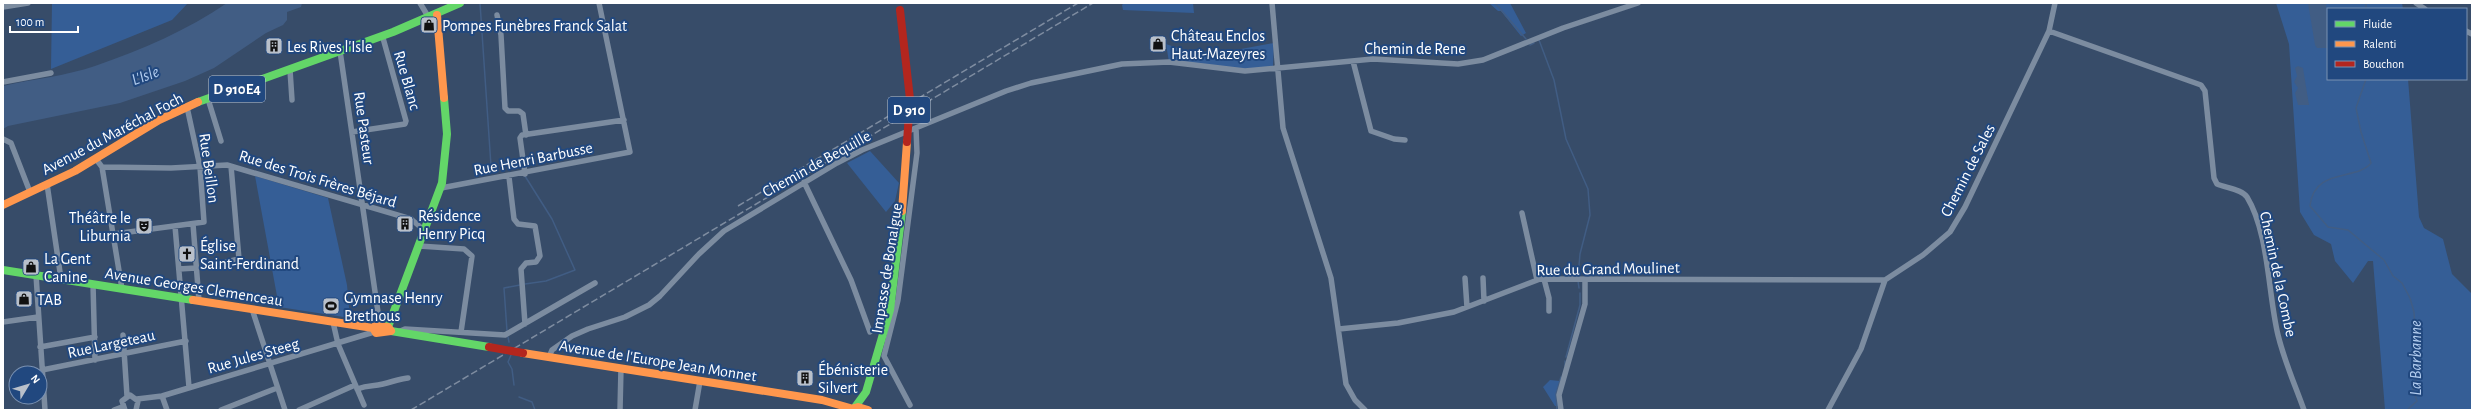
<svg xmlns="http://www.w3.org/2000/svg" width="2475" height="413" font-family="'Alegreya Sans',sans-serif">
<style>
.green{fill:#355e96}
.water{fill:#415d84}
.lines{fill:none;stroke-linecap:round;stroke-linejoin:round}
.stream{stroke:#415d84;stroke-width:1.5}
.street{stroke:#7c8ca0;stroke-width:5.5}
.fast{stroke:#63d668;stroke-width:8}
.slow{stroke:#ff974d;stroke-width:8}
.rail{stroke:#7e8ca0;stroke-width:1.5;stroke-dasharray:7 3;stroke-linecap:butt}
.slow-bridge{stroke:#ff974d;stroke-width:8}
.jam-bridge{stroke:#b3261e;stroke-width:8}
.labels{text-anchor:middle;stroke-width:4;stroke-linejoin:round;paint-order:stroke}
.shield{fill:#21487f;stroke:#bcc8d9;stroke-width:1}
.shield-label{font-size:15px;font-weight:bold;fill:#fff}
.poi-label{font-size:16px;fill:#fff;stroke:#21487f;text-anchor:start}
.street-label{font-size:16px;fill:#fff;stroke:#21487f}
.water-label{font-size:17px;font-style:italic;fill:#b2ccef;stroke:#21487f}
</style>
<rect width="100%" height="100%" fill="#374c69"/>
<path class="green" d="M52,3h136l-16,17 -121,49z
M1124,3h69l1,10 -71,-3 -1,-5z
M1489,3h21l16,30 -5,3 -20,-25h-3z
M2276,3h126l1,6h-75v70h80l11,138 5,11 19,11 9,35 20,20v116h-87l-12,-149h-5l-15,22 -18,-22 -4,-17 -17,-9 -14,-23 -11,-168z
M1274,43l-1,23 -28,5 -76,-9 -3,-18 23,8 41,-1z
M870,151l29,32 -4,18 -9,11 -39,-49z
M255,176l73,22 19,87 3,33 -71,-11z
M1550,380l10,1 -1,25h-4l-12,-19z"/>
<path class="water" d="M227,3h75l-1,4 -14,5v8l-4,5 -17,8 -52,35 -29,13 -65,22 -112,23 -5,3v-43c30,-7 63,-10 92,-20 46,-16 93,-36 132,-63z
M2308,3h18l2,45h-11l-2,-3z
M2298,66l5,2 6,37h-11l-3,-12 3,-5 -4,-6 3,-6 -2,-8z"/>
<g class="lines">
<path class="stream" d="M480,3l11,163
M1495,3l31,36
M2366,3v6
M1539,40l15,40 12,59 22,50 2,26 -10,39 -2,23
M1530,45l4,-2
M2366,79l-10,29 5,24 10,31c-14,18 -57,4 -61,43l18,21 20,3 36,30 9,16 9,7 8,15 4,14 4,63 -5,14 4,12 -10,9
M1578,281l1,7
M525,284l21,-3 29,-11 -23,-51 -27,-43
M507,331l-3,-43 16,-3
M508,337l1,5
M511,355l-3,7 4,7 2,16
M1566,357l14,-52v-12
M1565,366v-5
M519,397l13,5 3,8
M1557,410l-1,-16 5,-17"/>
<path class="street" d="M420,3l9,15
M1272,3l11,125 48,150 15,106 9,16 10,10
M2416,3l9,6
M3,7l25,-4
M497,15l4,20 4,73 3,3h11l4,3 3,21
M2049,31l152,54 4,6 9,87 3,6c9,4 25,5 30,13 22,36 21,97 31,138 6,25 17,50 26,75
M2466,31l6,3
M340,51l40,275
M1353,61l18,70 23,8 11,1
M290,70l2,30
M3,82l48,-9
M208,99l13,42
M352,132l53,-8 1,-3 -23,-83
M3,139l8,4 19,49
M96,159l6,8 20,122
M102,167l69,1 56,-3 184,54 14,12
M525,174l-5,-36 2,-3 102,-15
M509,177l5,42 4,5 17,2 5,30 -4,6 -10,1 -5,6 4,55
M804,182l47,98 19,52
M47,184l14,95
M441,188l189,-36 -31,-149
M1522,213l15,67
M193,224l6,77
M175,226l14,161
M114,234l90,-12 -4,-55 -13,-60
M419,246l45,3 8,7 -11,76
M226,262l13,-3 -8,-93
M179,269l17,-1
M36,275l9,135
M1465,278l2,29
M1483,278l1,23
M1544,279l5,19v13
M93,284l2,76
M252,309l33,101
M3,322l35,-5
M333,322l5,22 26,61
M1339,329l59,-6 56,-11 86,-33 345,1
M398,332l7,-3 100,6 90,-52
M123,335l4,61
M40,347l55,-10
M549,357l3,-7 20,-14 16,-7 37,-12 24,-12 11,-9 39,-42 25,-23 113,-68 25,-13 144,-59 25,-8 91,-19 47,-2 76,9 128,-12 85,5 25,-4 80,-32 75,-25
M42,370l144,-29
M357,389c13,-5 15,-2 26,-5 9,-2 15,-5 25,-6
M162,396l5,14
M137,399l25,-3 212,-64
M910,405l-26,-49 14,-56 19,-147 -1,-25
M114,410l8,-3
M125,410l-3,-9 8,-6 8,6 -2,9
M221,410l56,-22
M299,410l56,-25
M620,410l1,-42
M695,410l5,-29
M1561,410l-2,-15 26,-91v-24
M1828,410l33,-61 24,-69 38,-25 27,-23 15,-25 84,-176 6,-28"/>
<path class="fast" d="M198,102l195,-70 67,-29
M3,270l190,30
M388,327l54,-144 5,-49 -3,-36
M391,331l98,16
M855,407l11,-15 24,-82 12,-99"/>
<path class="slow" d="M437,15l7,83
M3,205l72,-34 84,-51 39,-18
M193,300l180,28 2,-2 13,1 3,4 -15,2 -3,-5
M523,353l299,47 28,8
M847,410l11,-3 10,3"/>
<path class="rail" d="M738,206l340,-203
M411,410l682,-407"/>
<path class="slow-bridge" d="M902,211l5,-69"/>
<path class="jam-bridge" d="M900,10l10,89 -3,43
M489,347l34,6"/>
</g>
<defs>
<g id="shop-square" transform="scale(0.9)"><rect x="-9" y="-9" width="18" height="18" rx="4" fill="#b9c0ca" stroke="#21487f"/><path d="M-5-2.5h2.3a2.7 3.5 0 0 1 5.4 0H5L5.5 6h-11ZM-1.5-2.5h3a1.5 2.3 0 0 0-3 0Z" fill="#111"/></g>
<g id="building-square" transform="scale(0.9)"><rect x="-9" y="-9" width="18" height="18" rx="4" fill="#b9c0ca" stroke="#21487f"/><path d="M-4-6H4V6H1V3H-1V6H-4ZM-2.5-4.3h1.7v1.8h-1.7ZM.8-4.3h1.7v1.8H.8ZM-2.5-1h1.7V.8h-1.7ZM.8-1h1.7V.8H.8Z" fill="#111"/></g>
<g id="theatre-square" transform="scale(0.9)"><rect x="-9" y="-9" width="18" height="18" rx="4" fill="#b9c0ca" stroke="#21487f"/><path d="M-5-5.5Q0-4 5-5.5V0Q5 5 0 6Q-5 5-5 0ZM-3.3-2.5H-1v1.5H-3.3ZM1-2.5H3.3v1.5H1ZM-2.8 1Q0 5.5 2.8 1Z" fill="#111"/></g>
<g id="church-square" transform="scale(0.9)"><rect x="-9" y="-9" width="18" height="18" rx="4" fill="#b9c0ca" stroke="#21487f"/><path d="M-1.2-6h2.4v3.5h3.3v2.4h-3.3V6h-2.4V-.1h-3.3v-2.4h3.3Z" fill="#111"/></g>
<g id="stadium-square" transform="scale(0.9)"><rect x="-9" y="-9" width="18" height="18" rx="4" fill="#b9c0ca" stroke="#21487f"/><path d="M0-5a6.5 5 0 1 0 0 10a6.5 5 0 1 0 0-10ZM-3.5-1.8h7v3.6h-7Z" fill="#111"/></g>
</defs>
<g fill-rule="evenodd">
<use href="#shop-square" x="429" y="25"/>
<use href="#shop-square" x="1158" y="44"/>
<use href="#building-square" x="274" y="46"/>
<use href="#building-square" x="405" y="224"/>
<use href="#theatre-square" x="144" y="226"/>
<use href="#church-square" x="187" y="254"/>
<use href="#shop-square" x="31" y="267"/>
<use href="#shop-square" x="24" y="299"/>
<use href="#stadium-square" x="331" y="306"/>
<use href="#building-square" x="805" y="378"/>
</g>
<g class="labels">
<g class="shield">
<rect x="209" y="76" width="56" height="26" rx="3"/>
<rect x="888" y="97" width="42" height="26" rx="3"/>
</g>
<g class="shield-label">
<text x="237" y="94">D 910E4</text>
<text x="909" y="115">D 910</text>
</g>
<g class="poi-label">
<text x="442" y="31">Pompes Funèbres Franck Salat</text>
<text x="1171" y="41">Château Enclos<tspan x="1171" dy="18">Haut-Mazeyres</tspan></text>
<text x="287" y="52">Les Rives l'Isle</text>
<text x="418" y="221">Résidence<tspan x="418" dy="18">Henry Picq</tspan></text>
<text x="131" y="223" text-anchor="end">Théâtre le<tspan x="131" dy="18">Liburnia</tspan></text>
<text x="200" y="251">Église<tspan x="200" dy="18">Saint-Ferdinand</tspan></text>
<text x="44" y="264">La Gent<tspan x="44" dy="18">Canine</tspan></text>
<text x="344" y="303">Gymnase Henry<tspan x="344" dy="18">Brethous</tspan></text>
<text x="37" y="305">TAB</text>
<text x="818" y="375">Ébénisterie<tspan x="818" dy="18">Silvert</tspan></text>
</g>
<g class="street-label">
<text x="1415" y="54">Chemin de Rene</text>
<text transform="translate(408 80) rotate(74)" y="6">Rue Blanc</text>
<text transform="translate(365 128) rotate(82)" y="6">Rue Pasteur</text>
<text transform="translate(112 133) rotate(-28)" y="6">Avenue du Maréchal Foch</text>
<text transform="translate(533 158) rotate(-11)" y="6">Rue Henri Barbusse</text>
<text transform="translate(816 163) rotate(-29)" y="6">Chemin de Bequille</text>
<text transform="translate(210 168) rotate(82)" y="6">Rue Beillon</text>
<text transform="translate(1967 170) rotate(-63)" y="6">Chemin de Sales</text>
<text transform="translate(318 178) rotate(17)" y="6">Rue des Trois Frères Béjard</text>
<text transform="translate(886 268) rotate(-81)" y="6">Impasse de Bonalgue</text>
<text transform="translate(1608 268) rotate(-1)" y="6">Rue du Grand Moulinet</text>
<text transform="translate(2279 274) rotate(78)" y="6">Chemin de la Combe</text>
<text transform="translate(194 286) rotate(9)" y="6">Avenue Georges Clemenceau</text>
<text transform="translate(111 343) rotate(-12)" y="6">Rue Largeteau</text>
<text transform="translate(253 355) rotate(-16)" y="6">Rue Jules Steeg</text>
<text transform="translate(658 360) rotate(9)" y="6">Avenue de l'Europe Jean Monnet</text>
</g>
<g class="water-label">
<text transform="translate(145 75) rotate(-21)" y="6">L'Isle</text>
<text transform="translate(2415 358) rotate(-90)" y="6">La Barbanne</text>
</g>
</g>
<rect width="2475" height="413" fill="none" stroke="#ffffff" stroke-width="8"/>
<rect x="2327" y="8" width="140" height="72" fill="#21487f" stroke="#7a91b2"/>
<rect x="2335" y="21" width="20" height="6" fill="#63d668" stroke="#7a91b2"/>
<text x="2363" y="28" font-size="12" fill="#ffffff">Fluide</text>
<rect x="2335" y="41" width="20" height="6" fill="#ff974d" stroke="#7a91b2"/>
<text x="2363" y="48" font-size="12" fill="#ffffff">Ralenti</text>
<rect x="2335" y="61" width="20" height="6" fill="#b3261e" stroke="#7a91b2"/>
<text x="2363" y="68" font-size="12" fill="#ffffff">Bouchon</text>
<g transform="translate(28 385) rotate(52)"><circle r="19" fill="#21487f" stroke="#7a91b2"/>
<path d="M0-3L7 15L0 10L-7 15Z" fill="#b9c0ca"/>
<text y="-6" font-size="11" font-weight="bold" text-anchor="middle" fill="#ffffff">N</text>
</g>
<path d="M10 26v6h68v-6" fill="none" stroke="#ffffff" stroke-width="2"/>
<text x="16" y="26" font-size="12" fill="#ffffff" stroke="#21487f" stroke-width="3" paint-order="stroke">100 m</text>
</svg>
